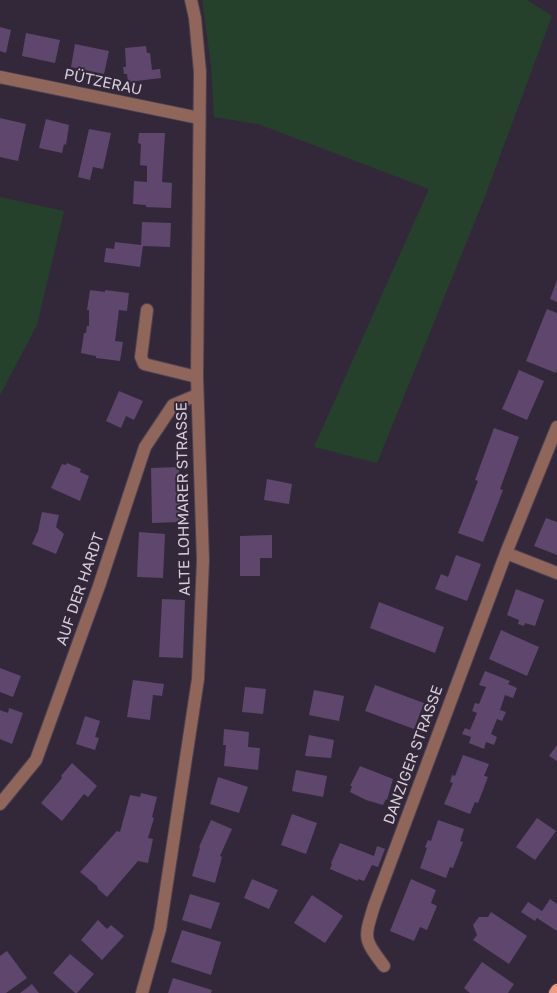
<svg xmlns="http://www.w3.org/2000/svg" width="557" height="993" font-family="'Golos Text',sans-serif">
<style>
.green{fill:#25402b}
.building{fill:#5e466c}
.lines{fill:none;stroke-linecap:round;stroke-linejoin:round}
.minor-casing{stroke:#4d4354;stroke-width:14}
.major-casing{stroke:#4d4354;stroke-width:14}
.minor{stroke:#8f6659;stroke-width:12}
.major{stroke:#f09c82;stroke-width:12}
.labels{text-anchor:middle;stroke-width:4;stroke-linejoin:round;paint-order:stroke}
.street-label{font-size:15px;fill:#d5cfda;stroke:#33283a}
</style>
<rect width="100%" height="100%" fill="#33283a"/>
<path class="green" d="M202,0h325l25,16 -70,188 -105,259 -63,-16 115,-258 -171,-65 -44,-7 -3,-52z
M0,197l64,14 -27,114 -37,70z"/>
<path class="building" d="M0,27l11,3 -5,23 -6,-2z
M26,33l34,7 -5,23 -33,-7z
M75,44l34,7 -5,23 -33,-7z
M146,46l1,7h3l2,17 8,-1 1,9 -33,4 -1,-8h-3l-1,-7h3l-1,-19z
M0,118l26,6 -8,37 -18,-4z
M46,119l23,6 -3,20 -2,-1 -2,9 -23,-5z
M89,129l22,4 -8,36 -10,-2 -3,13 -12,-3z
M139,133h26l-3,49 10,1 -1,25 -25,-1v-2l-13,-1 1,-23 13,1v-16l-7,-1 1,-21 -3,-1z
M142,222l29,1 -1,24 -27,-1 -3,21 -36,-5 2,-14 8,1 1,-7 26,3z
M557,280v22l-7,-3z
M90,290l15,2v-2l24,3 -2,18 -8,-1 -4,31 8,1 -3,19 -24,-3v-2l-15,-3 3,-20h2l1,-7h2v-16h-2z
M547,309l10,4v56l-1,4 -30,-12z
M519,370l25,11 -17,39 -25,-11z
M119,391l24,10 -9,19 -8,-4 -5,12 -15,-7z
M494,428l25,9 -19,52 3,1 -20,52 -25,-9 20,-52 -3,-1z
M67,463l14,6 -1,3 9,4 -9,25 -29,-13 11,-24 4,1z
M179,467l2,55 -29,1 -1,-55z
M267,479l25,5 -3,20 -25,-4z
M42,512l17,3 -3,12 8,7 -8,20 -24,-10 6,-13z
M546,518l11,4v33l-23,-9z
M139,532l26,2 -2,44 -26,-1z
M272,535v23h-12v18h-20v-40z
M456,555l25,9 -14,37 -32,-12 6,-15 7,3z
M516,589l28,11 -9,26 -10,-3 -1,3 -6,-2 1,-4 -12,-5z
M162,599l23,1 -2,58 -24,-1z
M379,602l65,25 -9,26 -65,-25z
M501,630l38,17 -12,29 -38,-17z
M0,668l21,8 -8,21 -13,-5z
M485,671l25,10 -2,3 9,4 -4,10 -8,-3 -5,15 6,2 -4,9 -5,-2 -6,15 6,3 -3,8 -8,-3 -2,7 -15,-6 2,-6 -9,-3 3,-6 5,2 7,-17 -5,-2 3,-8 4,1 7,-17 -7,-2z
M133,680l31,4 -2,12 -9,-1 -3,25 -23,-3z
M375,685l49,18 -10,26 -49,-18z
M245,687l21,2 -3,25 -21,-2z
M314,690l30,6 -5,25 -30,-6z
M9,708l14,5 -11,31 -12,-5v-29l8,3z
M85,716l15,5 -5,16 4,1 -4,12 -19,-6z
M224,729l25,3 -1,15 12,1 -2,22 -34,-4 2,-21h-3z
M309,735l25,5 -3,18 -26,-2z
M557,745v16l-8,-5z
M463,755l26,9 -5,12 4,1 -10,26 -3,-1 -5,12 -26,-10 9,-21 -3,-1 2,-7 3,1z
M72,763l25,23 -9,11 -4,-3 -22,27 -21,-18 21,-25 -1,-2z
M360,766l33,13 -6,21 -1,-1 -3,6 -17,-5 -16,-8 2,-6h-2z
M296,770l31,6 -4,21 -31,-6z
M218,777l30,10 -9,26 -29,-9z
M141,793l16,4 -5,20 2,1 -6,20 5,1 -5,24 -10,-2 -31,36 -9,-8 -1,-3 -17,-14 37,-41 3,1 10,-37 10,2z
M292,814l25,9 -11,31 -25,-9z
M537,818l19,13 -21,29 -19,-13z
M211,820l21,9 -12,27 2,1 -7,26 -23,-7 8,-28 -1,-1z
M438,820l26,9 -4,12 3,1 -10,26 -3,-1 -4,11 -26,-10 7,-20 -2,-1 3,-7 3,1z
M340,843l34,13 3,-10 8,3 -7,18 -6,-2 -8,16 -6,-2v2l-28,-12 2,-5 -1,-1z
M252,879l26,11 -9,19 -25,-11z
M411,879l25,11 -5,13 6,3 -10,24 -7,-3 -6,14 -24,-10z
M190,894l30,9 -9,26 -29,-9z
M312,895l31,21 -18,27 -31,-20z
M550,899l7,5v27l-20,-13 -2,3 -14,-9 7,-10 14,9z
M491,912l36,24 -18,28 -36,-24 4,-5 -4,-10 6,-8h9z
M98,920l9,9 4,-4 13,11 -22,24 -21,-20z
M182,930l39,12 -10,33 -40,-13z
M7,951l20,27 -21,15h-6v-37z
M70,954l24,20 -17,19h-2l-22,-20z
M482,962l32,22 -6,9h-38l-6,-5z
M173,978l39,12 -1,3h-43z
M32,984l7,9h-19z"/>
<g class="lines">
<g class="minor-casing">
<path id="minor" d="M0,77l199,41
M147,310l-6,47 3,7 53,13
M506,553l51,20
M0,804l36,-44 63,-174 46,-139 28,-42 24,-10
M384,966c-21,-28 -20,-27 -10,-60l132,-353 51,-126
M142,993l18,-64 38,-250 5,-119 -6,-183 3,-305 -5,-54 -4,-18"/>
</g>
<g class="major-casing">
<path id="major" d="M555,993l2,-3"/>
</g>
<use href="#minor" class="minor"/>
<use href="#major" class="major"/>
</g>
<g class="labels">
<g class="street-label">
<text transform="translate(103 82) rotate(12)" y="5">PÜTZERAU</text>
<text transform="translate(183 499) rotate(-91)" y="5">ALTE LOHMARER STRASSE</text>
<text transform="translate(80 589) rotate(-71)" y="5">AUF DER HARDT</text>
<text transform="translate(413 755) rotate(-70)" y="5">DANZIGER STRASSE</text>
</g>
</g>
</svg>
